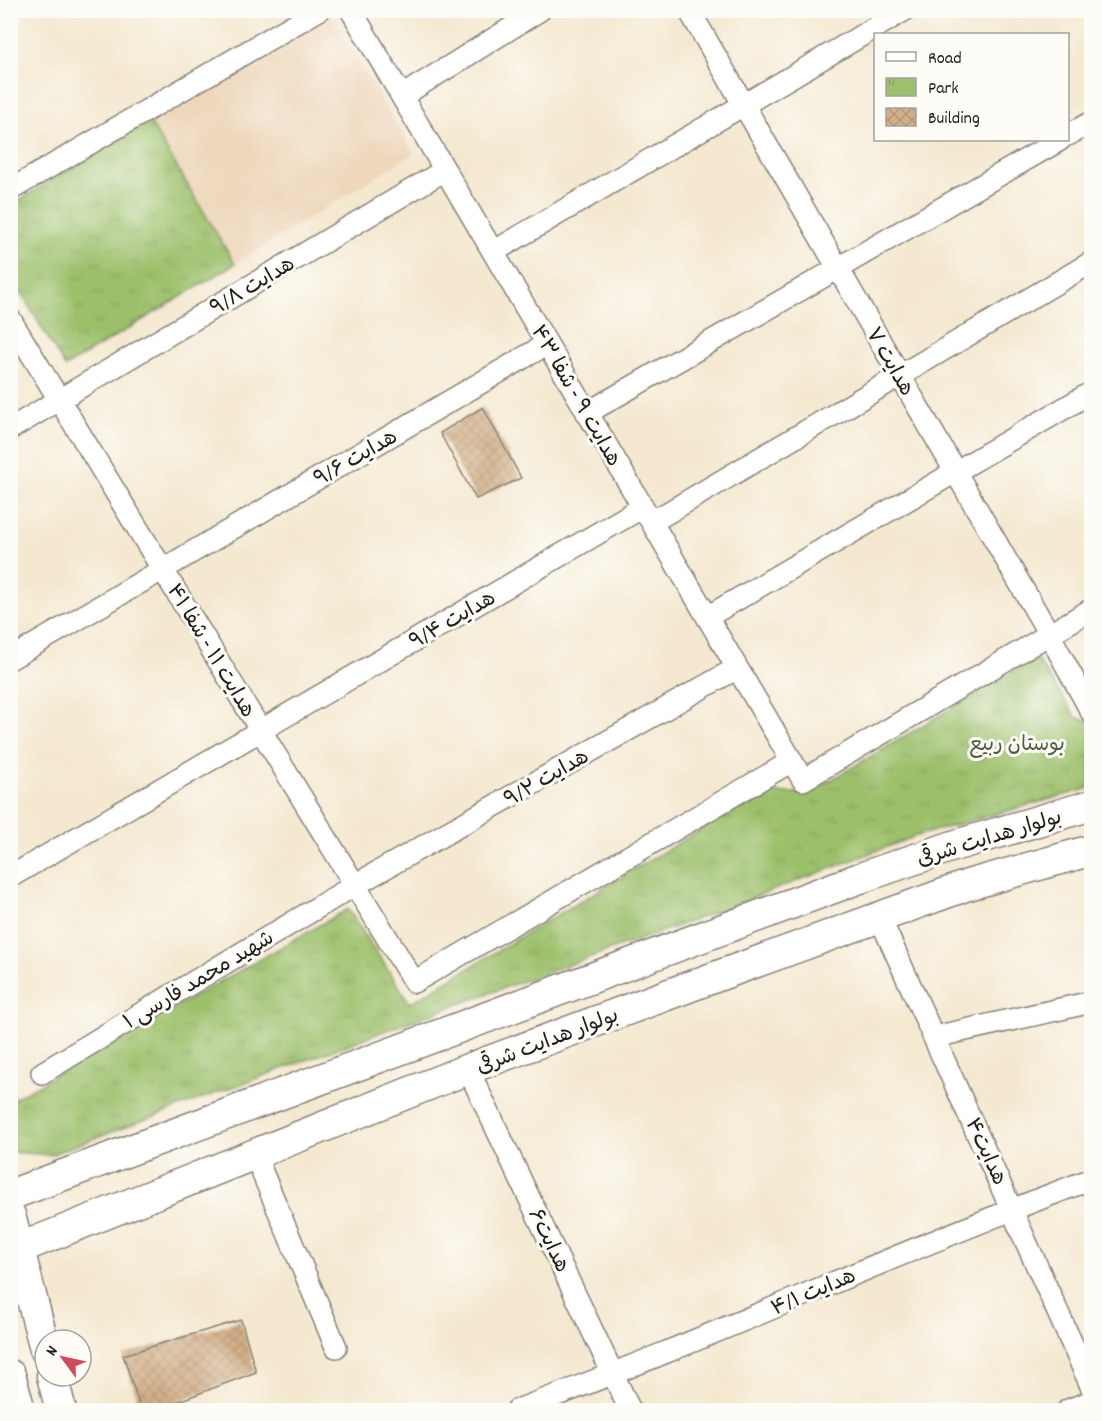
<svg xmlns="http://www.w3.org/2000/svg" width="1102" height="1421" font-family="Dekko,'Playpen Sans Arabic',sans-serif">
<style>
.built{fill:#eed7bb}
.park{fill:url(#park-tufts);stroke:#5c6e44;stroke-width:1.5}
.building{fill:url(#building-cross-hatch)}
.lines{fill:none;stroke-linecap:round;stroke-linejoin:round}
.minor-casing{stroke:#888276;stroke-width:24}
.secondary-casing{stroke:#888276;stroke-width:33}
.minor{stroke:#fff;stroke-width:21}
.secondary{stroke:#fff;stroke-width:30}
.labels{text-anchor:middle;stroke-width:6;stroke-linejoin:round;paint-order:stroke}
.street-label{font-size:21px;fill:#1c1c1c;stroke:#fdfcf7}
.park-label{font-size:21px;fill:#4f5e3c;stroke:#fdfcf7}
</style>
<defs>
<pattern id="park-tufts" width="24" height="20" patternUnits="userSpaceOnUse" patternTransform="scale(1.5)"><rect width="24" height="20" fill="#9cc06b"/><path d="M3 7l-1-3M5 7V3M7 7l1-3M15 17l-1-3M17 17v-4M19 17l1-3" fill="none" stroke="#86a45c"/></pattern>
<pattern id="building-cross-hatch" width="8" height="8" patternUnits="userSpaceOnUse" patternTransform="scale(1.5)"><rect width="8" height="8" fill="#d3af88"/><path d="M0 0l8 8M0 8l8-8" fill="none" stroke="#b59675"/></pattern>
</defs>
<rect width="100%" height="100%" fill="#fdfcf7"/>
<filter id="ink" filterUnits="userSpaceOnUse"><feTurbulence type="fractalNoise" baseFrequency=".0167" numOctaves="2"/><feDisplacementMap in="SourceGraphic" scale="12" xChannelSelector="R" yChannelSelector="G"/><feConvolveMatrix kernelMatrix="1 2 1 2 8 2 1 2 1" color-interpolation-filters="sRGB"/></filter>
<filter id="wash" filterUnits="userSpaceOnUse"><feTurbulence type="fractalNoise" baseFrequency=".008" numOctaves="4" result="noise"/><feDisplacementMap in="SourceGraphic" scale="24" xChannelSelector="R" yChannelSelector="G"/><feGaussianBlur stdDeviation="1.35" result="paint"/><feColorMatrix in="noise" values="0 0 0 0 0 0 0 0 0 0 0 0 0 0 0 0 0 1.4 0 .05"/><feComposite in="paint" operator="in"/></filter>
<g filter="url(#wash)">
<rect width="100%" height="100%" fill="#f4e8d0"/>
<path class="built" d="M330,13l84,140 -179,111 -86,-143z"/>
<path class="park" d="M149,121l86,143 -170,103 -54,-91v-71z
M1036,658l40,59 15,5v66l-175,48 -222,84 -280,100 -364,135 -39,-3 -1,-51 338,-192 62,94 352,-210h47z"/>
<g id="blocks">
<path class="building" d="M483,407l38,71 -45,21 -36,-66z
M241,1320l15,52 -101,38h-14l-18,-55z"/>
</g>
</g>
<g filter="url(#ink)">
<use href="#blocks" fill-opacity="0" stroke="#888276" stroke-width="1.5"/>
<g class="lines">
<g class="minor-casing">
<path id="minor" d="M351,10l452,770 289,-171
M689,10l360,624 43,79
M402,96l138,-86
M1068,135l24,-13
M10,190l309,-180
M493,252l412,-242
M10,319l404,663 378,-221
M587,413l473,-273
M10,429l435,-259
M652,522l440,-260
M707,617l385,-225
M10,659l537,-315
M10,877l633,-370
M879,916l213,472
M934,1037l158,-35
M468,1069l162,341
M42,1073l313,-188 382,-217
M254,1153l82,194
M517,1410c194,-71 381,-159 575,-231
M1068,1410l24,-9"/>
</g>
<g class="secondary-casing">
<path id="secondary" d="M10,1195l850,-317 93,-32 139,-41
M10,1215l35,134
M10,1252l458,-183 247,-92 253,-92 124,-35
M10,1375l10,35
M52,1376l9,34"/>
</g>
<use href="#minor" class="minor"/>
<use href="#secondary" class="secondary"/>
</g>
</g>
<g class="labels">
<g class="street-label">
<text transform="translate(252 285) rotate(-31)" y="7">هدایت ۹/۸</text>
<text transform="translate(891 361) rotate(60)" y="7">هدایت ۷</text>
<text transform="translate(577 395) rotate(60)" y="7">هدایت ۹ - شفا ۴۳</text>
<text transform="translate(355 457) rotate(-30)" y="7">هدایت ۹/۶</text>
<text transform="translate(452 619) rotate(-30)" y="7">هدایت ۹/۴</text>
<text transform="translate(212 650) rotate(59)" y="7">هدایت ۱۱ - شفا ۴۱</text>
<text transform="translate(546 777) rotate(-30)" y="7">هدایت ۹/۲</text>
<text transform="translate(989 837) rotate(-17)" y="7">بولوار هدایت شرقی</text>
<text transform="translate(198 979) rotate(-31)" y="7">شهید محمد فارسی ۱</text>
<text transform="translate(547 1040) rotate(-21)" y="7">بولوار هدایت شرقی</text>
<text transform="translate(987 1151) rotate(65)" y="7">هدایت۴</text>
<text transform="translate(550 1240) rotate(64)" y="7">هدایت۶</text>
<text transform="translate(813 1291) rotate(-23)" y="7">هدایت ۴/۱</text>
</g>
<g class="park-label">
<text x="1017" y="750">بوستان ربیع</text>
</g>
</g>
<rect width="1102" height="1421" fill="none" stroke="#fdfcf7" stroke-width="36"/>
<rect x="874" y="33" width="195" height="108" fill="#fdfcf7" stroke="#a3a29f" stroke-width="1.5"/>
<rect x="886" y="52" width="30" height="9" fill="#ffffff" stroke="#a3a29f" stroke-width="1.5"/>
<text x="928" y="63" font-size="18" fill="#1c1c1c">Road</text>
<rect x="886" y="78" width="30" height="18" fill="url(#park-tufts)" stroke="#a3a29f" stroke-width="1.5"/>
<text x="928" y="93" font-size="18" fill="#1c1c1c">Park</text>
<rect x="886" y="108" width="30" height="18" fill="url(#building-cross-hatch)" stroke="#a3a29f" stroke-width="1.5"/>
<text x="928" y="123" font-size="18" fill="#1c1c1c">Building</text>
<g transform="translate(63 1358) rotate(303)"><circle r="28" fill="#fdfcf7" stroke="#a3a29f" stroke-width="1.5"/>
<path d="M0-4.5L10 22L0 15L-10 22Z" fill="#d1495b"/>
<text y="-9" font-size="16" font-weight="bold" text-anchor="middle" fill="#1c1c1c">N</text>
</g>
</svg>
